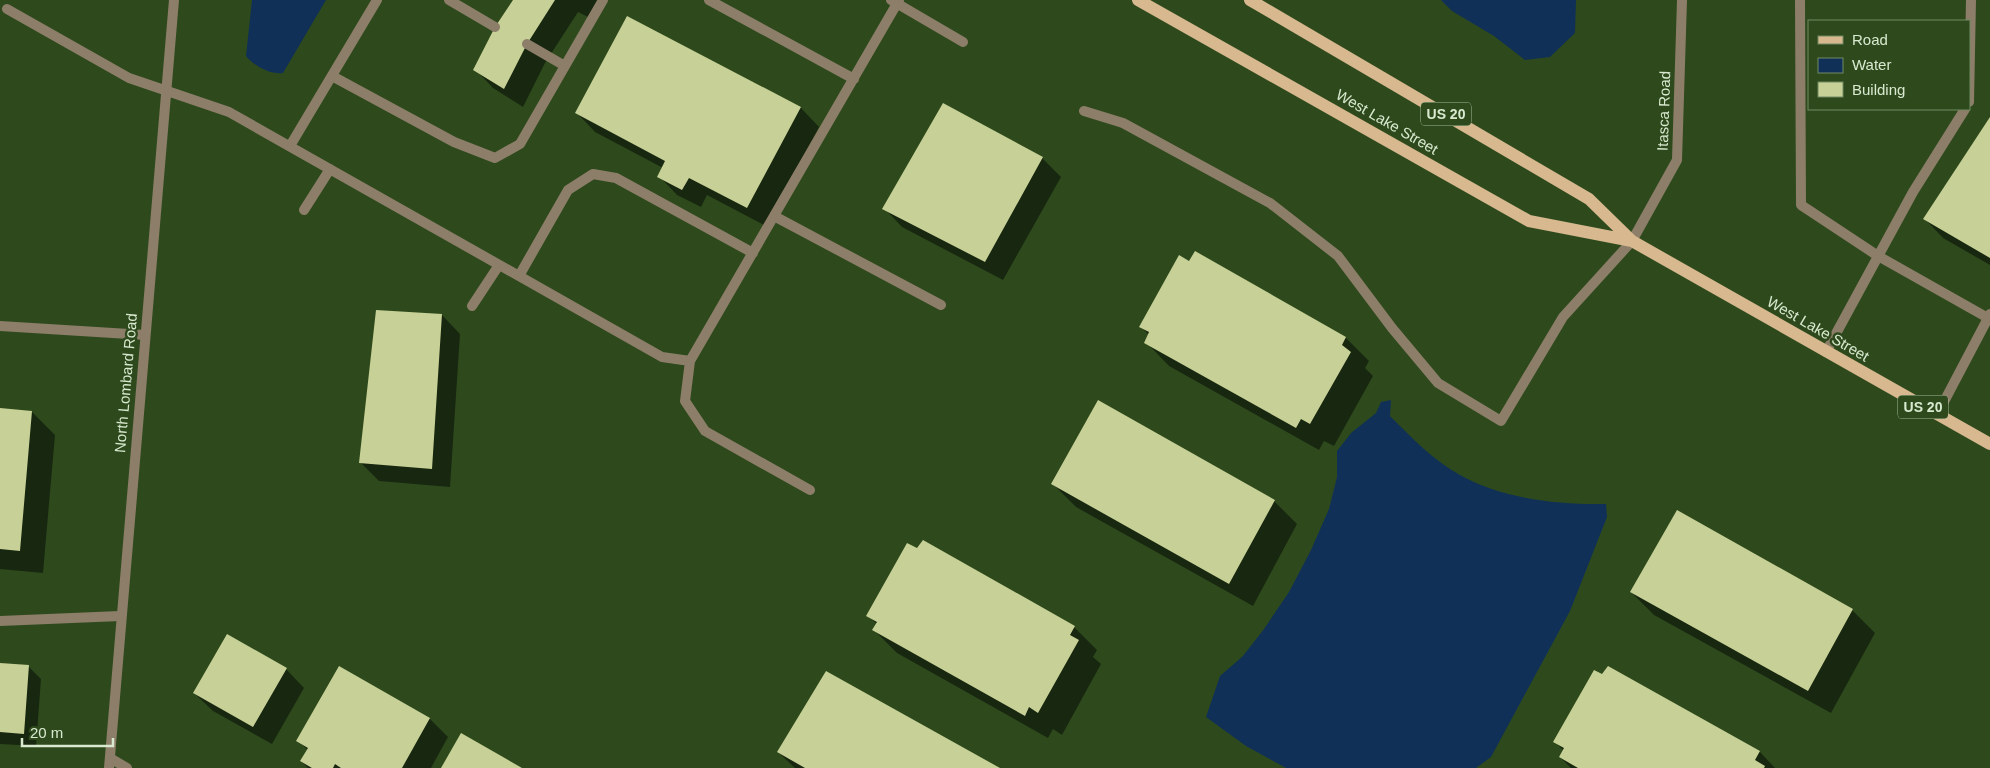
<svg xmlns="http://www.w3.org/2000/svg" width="1990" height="768" font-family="Helvetica,sans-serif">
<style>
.water{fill:#103057}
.shadow{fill:#0007}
.building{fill:#c7d096}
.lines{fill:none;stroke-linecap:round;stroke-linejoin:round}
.service{stroke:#8d7e69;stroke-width:10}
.minor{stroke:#8d7e69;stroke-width:10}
.tertiary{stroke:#8d7e69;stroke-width:10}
.primary{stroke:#d7b88f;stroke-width:12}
.labels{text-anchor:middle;stroke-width:5;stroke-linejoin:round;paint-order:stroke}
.shield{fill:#2e4a1d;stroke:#a5b99a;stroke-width:1}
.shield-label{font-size:14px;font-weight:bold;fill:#d8e9cf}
.street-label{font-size:15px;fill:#d8e9cf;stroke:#2e4a1d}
</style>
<rect width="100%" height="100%" fill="#2e4a1d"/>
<path class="water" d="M252,0h74l-43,73c-12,2 -29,-7 -37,-17z
M1441,0h135l-1,33 -25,24 -25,3 -31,-24 -42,-25z
M1391,400l-1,16c21,21 44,45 70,59 43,24 98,30 146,29l1,13 -37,94 -79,146 -15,11h-190l-40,-22 -40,-29 14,-41 23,-20 21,-27 25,-37 22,-42 18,-41 8,-32v-26l14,-18 25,-20 5,-11z"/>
<path class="shadow" d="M514,0h84l-10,17 -10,-5 -33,51 -22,44 -30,-19 -18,-19z
M628,17l173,91 18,19 -53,99 -59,-31 -6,12 -24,-12 -18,-19 4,-8 -68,-36 -18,-19z
M944,104l98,54 19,19 -58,103 -101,-53 -18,-19z
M1990,119v146l-47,-27 -18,-19z
M442,315l18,19 -10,153 -71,-6 -19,-19z
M1141,327l205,11 23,23 -4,7 8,8 -39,70 -10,-5 -5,9 -150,-84 -23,-24 3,-7z
M0,410l32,2 23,23 -12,138 -43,-4z
M1053,484l221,17 23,23 -44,82 -177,-99z
M1631,592l221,18 23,23 -44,80 -177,-98z
M868,616l206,11 23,23 -4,7 8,7 -39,71 -9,-6 -5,9 -151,-85 -23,-23 3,-6z
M0,665l28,1 13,13 -5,67 -36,-2z
M1609,667l151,85 15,16h-204l-11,-11 4,-6 -9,-9z
M286,669l18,19 -32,56 -59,-33 -19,-18z
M430,719l18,18 -17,31h-123l-7,-7 7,-11 -10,-9z
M778,752l219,16h-202z"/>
<path class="building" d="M513,0h42l-28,44 -23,45 -31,-19 22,-43z
M627,16l174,91 -54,101 -58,-30 -7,12 -25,-13 8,-16 -90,-48z
M943,103l100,54 -58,105 -103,-53z
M1990,117v141l-67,-39z
M1195,251l151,86 -4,8 9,7 -41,72 -9,-5 -5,9 -152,-85 5,-11 -10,-5 40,-72 10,6z
M376,310l66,4 -10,155 -73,-6z
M1098,400l177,100 -46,84 -178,-100z
M0,408l32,3 -12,140 -20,-2z
M1677,510l176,99 -45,82 -178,-99z
M923,540l152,86 -5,9 9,5 -41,73 -9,-6 -4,9 -153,-86 5,-8 -11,-6 41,-73 10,5z
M227,634l60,34 -34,59 -60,-34z
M0,663l29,2 -5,69 -24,-2z
M339,666l91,52 -28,50h-61l-6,-4 -2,4h-21l-12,-7 8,-13 -12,-7z
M1608,666l152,85 -5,9 10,6 -1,2h-186l-19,-11 5,-9 -11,-6 41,-72 8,4z
M826,671l174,97h-195l-28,-16z
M461,733l61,35h-81z"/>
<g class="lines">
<path class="service" d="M449,0l46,27
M709,0l145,79
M891,0l72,42
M1800,0l1,205 77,51 110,62 2,-4
M7,9l122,69 100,34 433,245 28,4 209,-361
M527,44l38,22
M332,76l122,66 41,16 25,-14 83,-144
M1969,102l2,-102
M1084,111l39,12 147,80 68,53 54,72 46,55 63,38 62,-104 69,-76
M290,146l87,-146
M304,210l26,-41
M774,216l167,89
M519,276l49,-86 25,-16 23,4 137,75
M472,306l27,-41
M0,326l145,9
M1826,352l87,-160 52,-83
M690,361l-5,40 20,30 105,59
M1937,415l51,-97"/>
<path class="minor" d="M1632,241l45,-81 5,-160
M0,621l120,-5
M110,758l17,10"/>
<path class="tertiary" d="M109,768l65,-768"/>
<path class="primary" d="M1138,0l391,221 103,20
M1250,0l339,199 43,42 358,203"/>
</g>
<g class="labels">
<g class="shield">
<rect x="1421" y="102.5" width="50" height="23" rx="4"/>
<rect x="1898" y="395.5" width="50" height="23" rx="4"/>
</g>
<g class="shield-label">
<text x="1446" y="119">US 20</text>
<text x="1923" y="412">US 20</text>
</g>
<g class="street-label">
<text transform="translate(1664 111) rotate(-88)" y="5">Itasca Road</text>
<text transform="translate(1387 122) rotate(30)" y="5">West Lake Street</text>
<text transform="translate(1818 329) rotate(30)" y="5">West Lake Street</text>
<text transform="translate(126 383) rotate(-85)" y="5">North Lombard Road</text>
</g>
</g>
<rect x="1808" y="20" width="162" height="90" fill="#2e4a1d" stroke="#728a64"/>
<rect x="1818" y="36" width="25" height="8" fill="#d7b88f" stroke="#728a64"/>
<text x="1852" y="45" font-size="15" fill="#d8e9cf">Road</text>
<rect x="1818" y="58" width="25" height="15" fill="#103057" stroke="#728a64"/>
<text x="1852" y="70" font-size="15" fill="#d8e9cf">Water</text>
<rect x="1818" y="82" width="25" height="15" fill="#c7d096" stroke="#728a64"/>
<text x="1852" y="95" font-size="15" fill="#d8e9cf">Building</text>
<path d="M22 738v8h91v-8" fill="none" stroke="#d8e9cf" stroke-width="2.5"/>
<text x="30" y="738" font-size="15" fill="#d8e9cf" stroke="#2e4a1d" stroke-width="4" paint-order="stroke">20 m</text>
</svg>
